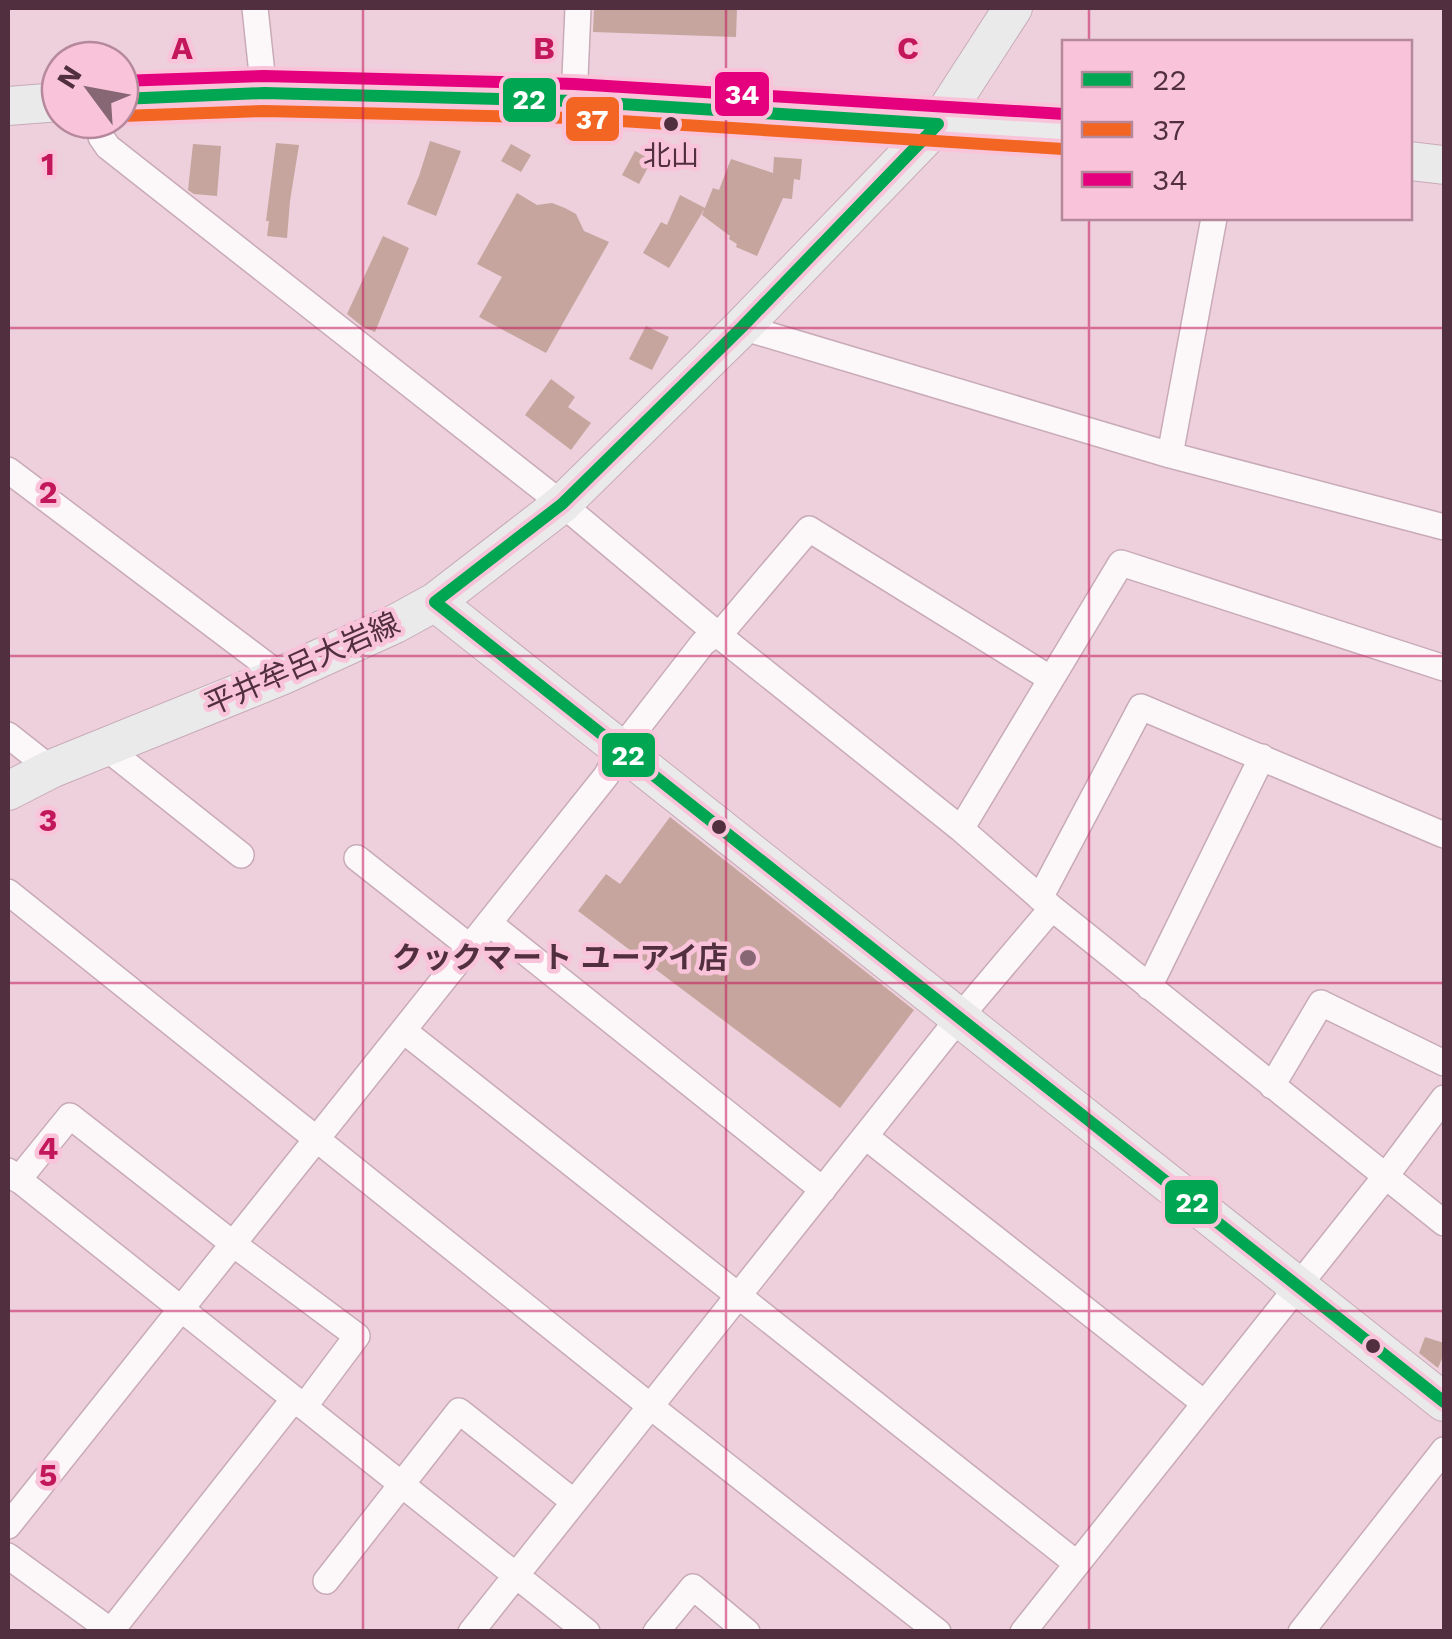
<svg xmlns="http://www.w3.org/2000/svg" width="1452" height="1639" font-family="'Work Sans','Noto Sans JP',sans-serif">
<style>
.building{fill:#c5a59d}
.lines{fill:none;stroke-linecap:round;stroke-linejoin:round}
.street-casing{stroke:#c8abb7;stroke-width:28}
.secondary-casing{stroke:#c8abb7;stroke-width:40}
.street{stroke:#fcf8fa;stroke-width:25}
.secondary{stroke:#eaeaeb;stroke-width:38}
.bus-1-casing{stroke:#f9c4d9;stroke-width:20}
.bus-2-casing{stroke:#f9c4d9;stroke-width:20}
.bus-3-casing{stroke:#f9c4d9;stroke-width:20}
.bus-1{stroke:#00a651;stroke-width:12}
.bus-2{stroke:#f26522;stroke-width:12}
.bus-3{stroke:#e5007d;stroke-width:12}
.grid{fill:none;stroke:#c2185b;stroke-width:2.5;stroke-opacity:0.55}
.bus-dot{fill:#522f3e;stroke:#f9c4d9;stroke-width:4}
.poi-dot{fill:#886775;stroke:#f9c4d9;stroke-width:4}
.labels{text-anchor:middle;stroke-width:9;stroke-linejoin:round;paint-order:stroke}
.bus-label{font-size:28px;fill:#522f3e;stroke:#f9c4d9}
.street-label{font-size:30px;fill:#522f3e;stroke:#f9c4d9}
.poi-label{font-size:30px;font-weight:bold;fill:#522f3e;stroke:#f9c4d9;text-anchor:end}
.grid-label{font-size:32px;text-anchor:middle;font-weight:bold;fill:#c2185b;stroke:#f9c4d9;stroke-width:9;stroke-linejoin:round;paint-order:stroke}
.line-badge{stroke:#f9c4d9;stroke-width:4}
.badge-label{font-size:28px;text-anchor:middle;font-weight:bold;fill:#fff}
</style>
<rect width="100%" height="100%" fill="#edd0dc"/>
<path class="building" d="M594,8h143l-1,29 -143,-5z
M430,141l31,10 -25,65 -29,-12 12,-28z
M276,143l23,2 -9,56 -3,37 -20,-2 2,-15h-3z
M193,144l28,2 -4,50 -23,-2 -6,-4z
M511,144l20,11 -10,17 -20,-11z
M635,151l17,9 -13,24 -17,-9z
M774,157l28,2 -2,21 -6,-1 -2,20 -9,-1 -26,58 -21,-9 1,-3 -8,-5 1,-3 -28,-21 11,-27 6,2 12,-31 42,14z
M517,193l20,12 15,-2 13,5 11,6 8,17 25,11 -63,111 -67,-36 23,-40 -25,-13z
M680,195l25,13 -36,60 -26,-15 18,-31 6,3z
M383,236l26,12 -34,84 -12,-5 -16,-13z
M646,326l23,11 -17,33 -23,-11z
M551,379l24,18 -7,10 23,16 -20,27 -46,-35z
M670,817l244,193 -74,98 -262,-197 28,-37 14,10z
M1425,1337l19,6v11l-6,14 -19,-15z"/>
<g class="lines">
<g class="street-casing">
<path id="street" d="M255,8l9,85
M574,101l4,-93
M99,120l2,17 7,10 454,357 154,129 245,196 91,79 392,315
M742,327l428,128 274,72
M1170,455l44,-237
M8,470l273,206
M8,735l43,34
M105,747l136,108
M961,829l160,-266 323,105
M357,858l113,89
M8,892l642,514 288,226
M1040,898l101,-191 303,128
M489,923l334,267
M1149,987l113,-230
M404,1031l672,532
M1272,1086l49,-83 123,60
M866,1137l338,266
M8,1171l579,461
M18,1180l52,-64 162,127 125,93 -53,71
M8,1526l598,-750 15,-27 82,-106 23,-16 83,-98 242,150
M8,1556l103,75 183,-232
M326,1581l133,-170 115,91
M471,1632l488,-614 93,-110
M656,1632l37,-45 54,45
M1023,1632l362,-455 59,-79
M1301,1632l143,-182"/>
</g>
<g class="secondary-casing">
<path id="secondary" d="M120,99l144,-6 310,8 490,31
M8,106l52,-4
M1410,161l34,4
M435,602l1009,800
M8,791l43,-22 230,-93 114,-52 40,-22 127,-98 180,-177 196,-203 75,-116"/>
</g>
<use href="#street" class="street"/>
<use href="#secondary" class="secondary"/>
<g class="bus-1-casing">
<path id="bus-1" d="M120,99l144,-6 310,8 364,23
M435,602l1009,800
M435,602l127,-98 180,-177 196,-203"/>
</g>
<g class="bus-2-casing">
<path id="bus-2" d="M121,116l143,-5 309,7 490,31"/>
</g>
<g class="bus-3-casing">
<path id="bus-3" d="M120,81l144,-5 310,8 490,30"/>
</g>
<use href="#bus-1" class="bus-1"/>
<use href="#bus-2" class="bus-2"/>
<use href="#bus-3" class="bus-3"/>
</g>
<path class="grid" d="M363,8v1624M726,8v1624M1089,8v34M1089,218v1414M8,328h1436M8,656h1436M8,983h1436M8,1311h1436"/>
<g class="bus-dot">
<circle cx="671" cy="124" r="9"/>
<circle cx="719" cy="827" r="9"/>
<circle cx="1373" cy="1346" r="9"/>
</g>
<circle class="poi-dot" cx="748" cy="958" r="10"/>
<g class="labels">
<g class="bus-label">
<text x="671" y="165">北山</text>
</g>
<g class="street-label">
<text transform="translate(302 664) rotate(-24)" y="10">平井牟呂大岩線</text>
</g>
<g class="poi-label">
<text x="728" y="968">クックマート ユーアイ店</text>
</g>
</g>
<g class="grid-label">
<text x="182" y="59">A</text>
<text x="544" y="59">B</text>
<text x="908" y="59">C</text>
<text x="48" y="175">1</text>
<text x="48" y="503">2</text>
<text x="48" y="831">3</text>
<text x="48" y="1159">4</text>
<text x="48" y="1486">5</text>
</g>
<g class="line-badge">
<rect x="713" y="70" width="58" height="48" rx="10" fill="#e5007d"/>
<rect x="501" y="76" width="57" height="48" rx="10" fill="#00a651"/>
<rect x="564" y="95" width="57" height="48" rx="10" fill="#f26522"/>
<rect x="600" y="731" width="57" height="48" rx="10" fill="#00a651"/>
<rect x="1163" y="1178" width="57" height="48" rx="10" fill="#00a651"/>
</g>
<g class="badge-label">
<text x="742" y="104">34</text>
<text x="529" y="109">22</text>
<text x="592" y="129">37</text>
<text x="628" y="765">22</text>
<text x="1192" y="1212">22</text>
</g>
<rect width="1452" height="1639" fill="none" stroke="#522f3e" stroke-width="20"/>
<rect x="1062" y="40" width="350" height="180" fill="#f9c4d9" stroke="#b6889b" stroke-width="2.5"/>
<rect x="1082" y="72" width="50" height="15" fill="#00a651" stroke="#b6889b" stroke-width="2.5"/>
<text x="1152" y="90" font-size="30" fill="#522f3e">22</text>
<rect x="1082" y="122" width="50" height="15" fill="#f26522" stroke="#b6889b" stroke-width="2.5"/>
<text x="1152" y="140" font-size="30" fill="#522f3e">37</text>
<rect x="1082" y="172" width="50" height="15" fill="#e5007d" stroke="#b6889b" stroke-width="2.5"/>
<text x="1152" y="190" font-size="30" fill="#522f3e">34</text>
<g transform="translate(90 90) rotate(302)"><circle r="48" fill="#f9c4d9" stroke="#b6889b" stroke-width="2.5"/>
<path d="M0-8L18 38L0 25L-18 38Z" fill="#886775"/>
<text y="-15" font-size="28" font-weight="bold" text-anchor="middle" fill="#522f3e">N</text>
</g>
</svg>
